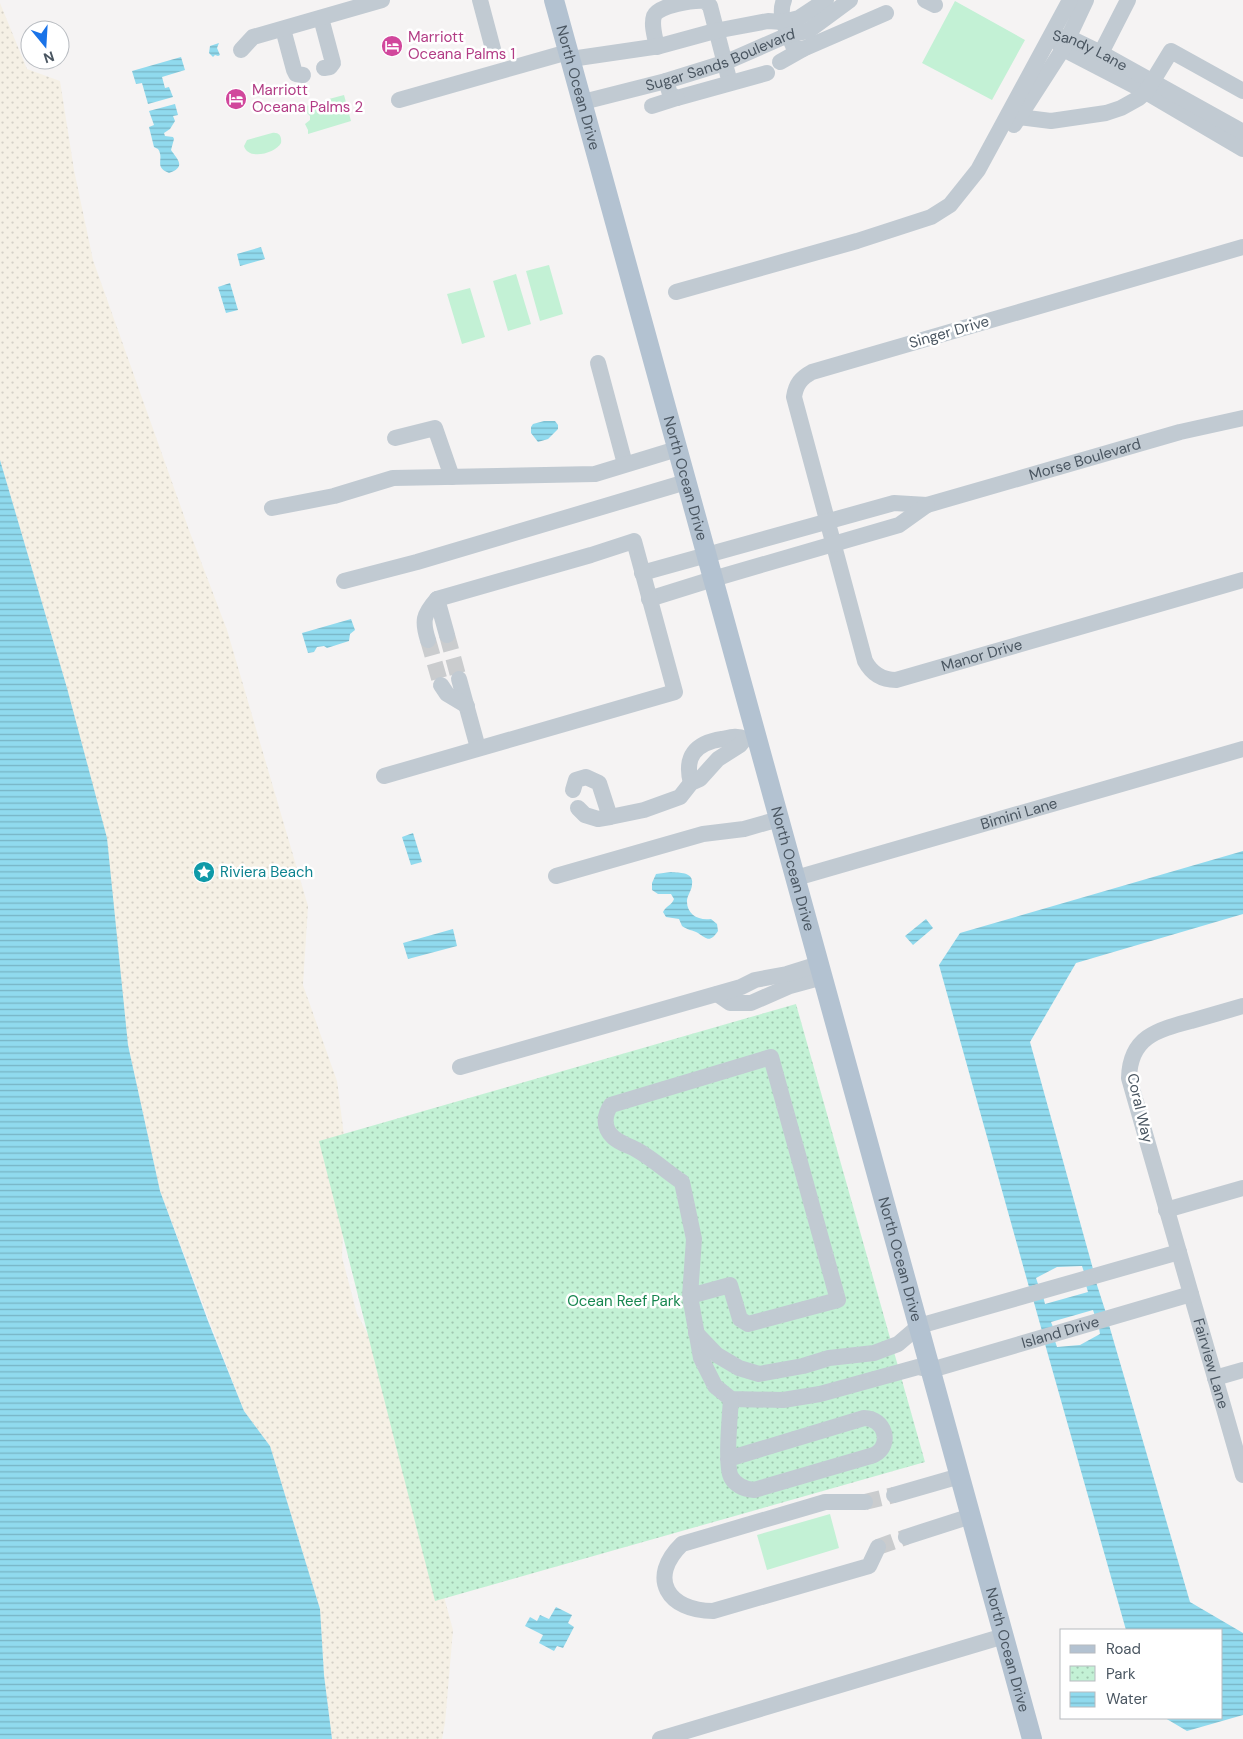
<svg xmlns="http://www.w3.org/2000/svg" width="1243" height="1739" font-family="'DM Sans',sans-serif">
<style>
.grass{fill:#c3f1d5}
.sand{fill:url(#sand-dots)}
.park{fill:url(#park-dots)}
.water{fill:url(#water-rules)}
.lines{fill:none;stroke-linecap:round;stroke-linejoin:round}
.minor-tunnel{stroke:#caccce;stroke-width:16;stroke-dasharray:16 8;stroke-linecap:butt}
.minor{stroke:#c1cad2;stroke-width:16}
.major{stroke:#b3c2d1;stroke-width:20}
.labels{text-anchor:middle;stroke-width:5;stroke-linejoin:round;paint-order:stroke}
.hotel-label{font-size:15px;fill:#b23c85;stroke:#fff;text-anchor:start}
.street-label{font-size:15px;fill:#4a5661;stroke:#fff}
.culture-label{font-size:15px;fill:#0d838f;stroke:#fff;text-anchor:start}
.park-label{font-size:15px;fill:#17864f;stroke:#fff}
</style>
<defs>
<pattern id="sand-dots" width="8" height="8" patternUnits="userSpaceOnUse" patternTransform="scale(1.25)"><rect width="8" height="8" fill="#f5f0e5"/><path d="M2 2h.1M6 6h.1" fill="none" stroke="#d4d0c7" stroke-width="1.8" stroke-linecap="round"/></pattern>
<pattern id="park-dots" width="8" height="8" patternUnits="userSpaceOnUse" patternTransform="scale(1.25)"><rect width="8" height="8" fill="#c3f1d5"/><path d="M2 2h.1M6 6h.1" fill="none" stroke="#a0c6b0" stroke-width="1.8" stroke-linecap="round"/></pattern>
<pattern id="water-rules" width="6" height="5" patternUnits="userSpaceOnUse" patternTransform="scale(1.25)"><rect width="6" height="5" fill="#90daee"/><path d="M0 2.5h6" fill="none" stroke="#78b4c4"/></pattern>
</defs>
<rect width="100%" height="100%" fill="#f5f3f3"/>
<path class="grass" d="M955,1l70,39 -33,60 -70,-37z
M344,95l7,26 -43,13v-4l-3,-6 5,-4v-4l-3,-3h-6l-1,-5 16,-5h6l7,-4z
M272,133c7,-1 10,3 9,10 -5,10 -33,18 -37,3l3,-6z
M549,265l14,49 -23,7 -14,-50z
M516,274l15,50 -23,7 -15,-50z
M470,288l15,49 -23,7 -15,-50z
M830,1514l9,34 -72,22 -10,-35z"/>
<path class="sand" d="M0,3l27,66 33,12 14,89 19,90 96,270 38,100 81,276 -5,79 34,96 9,70 -4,106 15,57 51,95 25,147 20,74 -8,93 -3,16h-110l-8,-64 -4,-66 -50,-163 -26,-35 -84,-220 -32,-146 -61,-357 -67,-228z"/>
<path class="park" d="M796,1004l129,458 -490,139 -116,-460z"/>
<path class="water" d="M219,43l-2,5 3,7 -2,1 -3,-1 -2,2 -4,-4 1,-7z
M181,57l4,13 -23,7 3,11 4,-1 4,10 -25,7 -6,-21 -6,1 -4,-13z
M175,104l3,11 -5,1 2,5 -5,8 -6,4 1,3 8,1 1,2 -3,11c6,9 16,17 -2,23 -16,-6 -4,-14 -11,-24l-4,-2 -5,-20 5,-2 -5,-14z
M261,247l4,12 -25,7 -3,-12z
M230,283l8,27 -12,3 -8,-26z
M544,421h11l3,4v4l-10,10 -10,3 -7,-9v-6l2,-3z
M0,460l67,228 40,150 21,207 32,146 48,130 36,90 26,35 50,163 4,66 8,64h-332z
M351,619l4,11 -5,4 -1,7 -22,7 -3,-2 -7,1 -3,5 -6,1 -6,-20z
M413,833l9,29 -11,3 -9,-28z
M1243,851v63l-167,49 -46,79 63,227 -9,3 -2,-6 -25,1 -21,11 2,6 -9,3 -90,-322 21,-32z
M671,872c9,1 23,0 21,12 0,6 -4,10 -5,16 -1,14 11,21 24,19l6,5 1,7c-8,12 -11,8 -20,2 -5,-3 -11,-3 -16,-7l-3,-7 -13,-2 -3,-5c3,-6 9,-7 11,-13l-3,-5h-13l-6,-4v-7l4,-9z
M926,919l7,9 -20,17 -8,-9z
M453,929l4,17 -49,13 -5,-16z
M1096,1282l10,31 -11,3 -2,-6 -42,12 2,5 -11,4 -9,-32 10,-3 2,8 43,-12 -2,-7z
M1109,1325l81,277 53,31v82l-56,16 -22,-13h57v-88h-96l-81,-286 10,-3 2,6 23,-2 20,-11 -1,-6z
M556,1607l16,8 -4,8 6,4 -11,21 -6,-2 -3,5 -15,-8 4,-8 -18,-9 5,-9 7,4 3,-6 9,4z"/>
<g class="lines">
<path class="minor-tunnel" d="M447,635l12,44
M428,640l13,45
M865,1502l29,-7
M878,1547l28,-10"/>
<g class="minor">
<path d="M480,0l13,49"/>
<path d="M784,0c-7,17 4,32 10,48l9,1 83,-36"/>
<path d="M925,0l10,5"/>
<path d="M321,18l12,45 -3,4 -6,1"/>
<path d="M283,29l11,41 2,4 7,1"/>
<path d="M1052,35l11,14 83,43 97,57"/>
<path id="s1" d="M1052,35l20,4 29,14 142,79"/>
<path d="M657,47c-2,-10 -6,-22 -3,-31 5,-11 40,-16 51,-15l5,5 20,77"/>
<path d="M241,50l12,-13 129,-37"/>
<path d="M1101,53l27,-53"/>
<path d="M571,59l89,-13 55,-15 53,-10 15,1 16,-4 27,-18"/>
<path d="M780,62l23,-13"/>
<path d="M666,81l4,13 7,4 90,-25"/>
<path d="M399,100l169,-48"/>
<path id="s2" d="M583,102l83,-21 58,-18 64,-28 20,-4 42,-31"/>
<path d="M652,106l25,-8"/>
<path d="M1019,117l32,4 55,-8 15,-5 18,-10 7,-6 25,-41 72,40"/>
<path d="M1014,125l49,-76 23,-49"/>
<path id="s3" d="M1243,247l-431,125c-11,6 -16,12 -18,25l71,264c7,13 17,19 31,19l347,-100"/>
<path d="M676,292l181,-51 74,-24 19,-12 28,-35 92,-170"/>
<path d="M598,363l27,101"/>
<path d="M395,438l40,-10 17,49"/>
<path d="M272,508l62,-12 59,-18 202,-4 82,-25"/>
<path id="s4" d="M642,573l252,-70 33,2 253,-73 63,-14"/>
<path d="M344,581l73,-19 269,-80"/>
<path d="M437,599l10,36"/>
<path d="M649,599l64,-20 186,-54 28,-20"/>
<path d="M459,679l19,69"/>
<path d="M441,685l6,9 20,12"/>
<path d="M384,776l291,-84 -41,-151 -43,14 -154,44c-14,16 -15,22 -9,41"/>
<path d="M691,783c-7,-26 4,-40 31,-44 9,-2 15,-4 23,0"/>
<path d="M573,790l3,-10 10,-3 13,6 11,34"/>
<path d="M578,808l7,7 13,4 12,-2 34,-7 36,-13 11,-14 9,-4 18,-20 22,-14 5,-6 11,-3"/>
<path d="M556,876l147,-42 41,-5 35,-10"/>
<path id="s5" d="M796,878l447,-129"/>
<path d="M717,994l13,9h21l39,-17 33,-9"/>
<path id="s6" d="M1243,1006c-17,5 -35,10 -52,15 -34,9 -61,16 -62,57l114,397"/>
<path d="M460,1067l281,-80 14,-7 32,-6 32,-10"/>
<path d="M1166,1210l77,-22"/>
<path id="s7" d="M690,1296l40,-11 10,34 8,5 90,-24 -67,-243 -160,48c-7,10 -8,23 2,32 6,6 17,9 24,13 16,9 30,22 45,32l12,57 -4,57 11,62 14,28 16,13 52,1 37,-6 98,-27 13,3 260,-76"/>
<path d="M696,1333l21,22 22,13 20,6 44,-8 26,-8 45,-5 24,-9 21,-18 260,-74"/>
<path d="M1215,1378l28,-8"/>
<path d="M728,1459l136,-41c21,0 29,27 10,37l-120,35c-10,-1 -18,-4 -23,-13 -6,-12 -1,-62 0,-78"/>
<path d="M894,1495l66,-19"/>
<path d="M865,1502h-40l-143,42c-35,34 -14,67 31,67l156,-45 9,-19"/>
<path d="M906,1537l65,-21"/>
<path d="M660,1739l344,-103"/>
</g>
<path class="major" id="s8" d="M554,0l478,1739"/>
</g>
<defs>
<g id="hotel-disc" transform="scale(1.125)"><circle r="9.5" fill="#d1479c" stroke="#fff"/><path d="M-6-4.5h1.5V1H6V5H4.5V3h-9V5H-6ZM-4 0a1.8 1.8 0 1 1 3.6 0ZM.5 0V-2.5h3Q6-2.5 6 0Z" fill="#fff"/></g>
<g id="sight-disc" transform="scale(1.125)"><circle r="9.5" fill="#0f9aa8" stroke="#fff"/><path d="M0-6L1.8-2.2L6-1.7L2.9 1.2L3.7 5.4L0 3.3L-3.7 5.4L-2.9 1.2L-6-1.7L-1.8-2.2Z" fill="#fff"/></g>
</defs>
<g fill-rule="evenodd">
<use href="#hotel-disc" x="392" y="46"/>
<use href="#hotel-disc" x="236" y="99"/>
<use href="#sight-disc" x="204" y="872"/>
</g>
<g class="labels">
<g class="hotel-label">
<text x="408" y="42">Marriott<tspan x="408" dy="17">Oceana Palms 1</tspan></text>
<text x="252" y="95">Marriott<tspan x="252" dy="17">Oceana Palms 2</tspan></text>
</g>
<g class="street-label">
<text dy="5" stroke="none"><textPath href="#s1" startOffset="41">Sandy Lane</textPath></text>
<text dy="5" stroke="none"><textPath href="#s2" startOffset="144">Sugar Sands Boulevard</textPath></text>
<text dy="5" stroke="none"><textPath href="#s8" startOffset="91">North Ocean Drive</textPath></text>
<text transform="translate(949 332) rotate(-16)" y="5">Singer Drive</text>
<text dy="5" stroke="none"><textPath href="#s4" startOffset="459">Morse Boulevard</textPath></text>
<text dy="5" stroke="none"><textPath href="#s8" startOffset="496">North Ocean Drive</textPath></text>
<text dy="5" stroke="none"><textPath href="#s3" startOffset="882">Manor Drive</textPath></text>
<text dy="5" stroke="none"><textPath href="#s5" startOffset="232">Bimini Lane</textPath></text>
<text dy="5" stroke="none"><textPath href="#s8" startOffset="901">North Ocean Drive</textPath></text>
<text transform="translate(1140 1108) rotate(77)" y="5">Coral Way</text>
<text dy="5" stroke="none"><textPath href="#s8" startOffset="1306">North Ocean Drive</textPath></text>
<text dy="5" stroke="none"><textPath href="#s7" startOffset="1286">Island Drive</textPath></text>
<text dy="5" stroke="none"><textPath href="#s6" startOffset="444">Fairview Lane</textPath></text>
<text dy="5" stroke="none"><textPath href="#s8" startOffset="1711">North Ocean Drive</textPath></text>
</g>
<g class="culture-label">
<text x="220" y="877">Riviera Beach</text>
</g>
<g class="park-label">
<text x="624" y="1306">Ocean Reef Park</text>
</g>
</g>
<rect x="1060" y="1629" width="162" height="90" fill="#ffffff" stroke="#b7bbc0"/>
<rect x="1070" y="1645" width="25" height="8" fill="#b3c2d1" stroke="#b7bbc0"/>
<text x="1106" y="1654" font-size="15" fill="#4a5661">Road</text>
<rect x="1070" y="1666" width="25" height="15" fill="url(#park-dots)" stroke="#b7bbc0"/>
<text x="1106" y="1679" font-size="15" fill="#4a5661">Park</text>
<rect x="1070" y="1692" width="25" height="15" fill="url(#water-rules)" stroke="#b7bbc0"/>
<text x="1106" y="1704" font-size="15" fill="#4a5661">Water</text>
<g transform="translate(45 45) rotate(162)"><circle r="24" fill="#ffffff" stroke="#b7bbc0"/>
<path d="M0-4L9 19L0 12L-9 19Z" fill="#1a73e8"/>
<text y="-8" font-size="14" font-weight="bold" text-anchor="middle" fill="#4a5661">N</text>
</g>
</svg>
